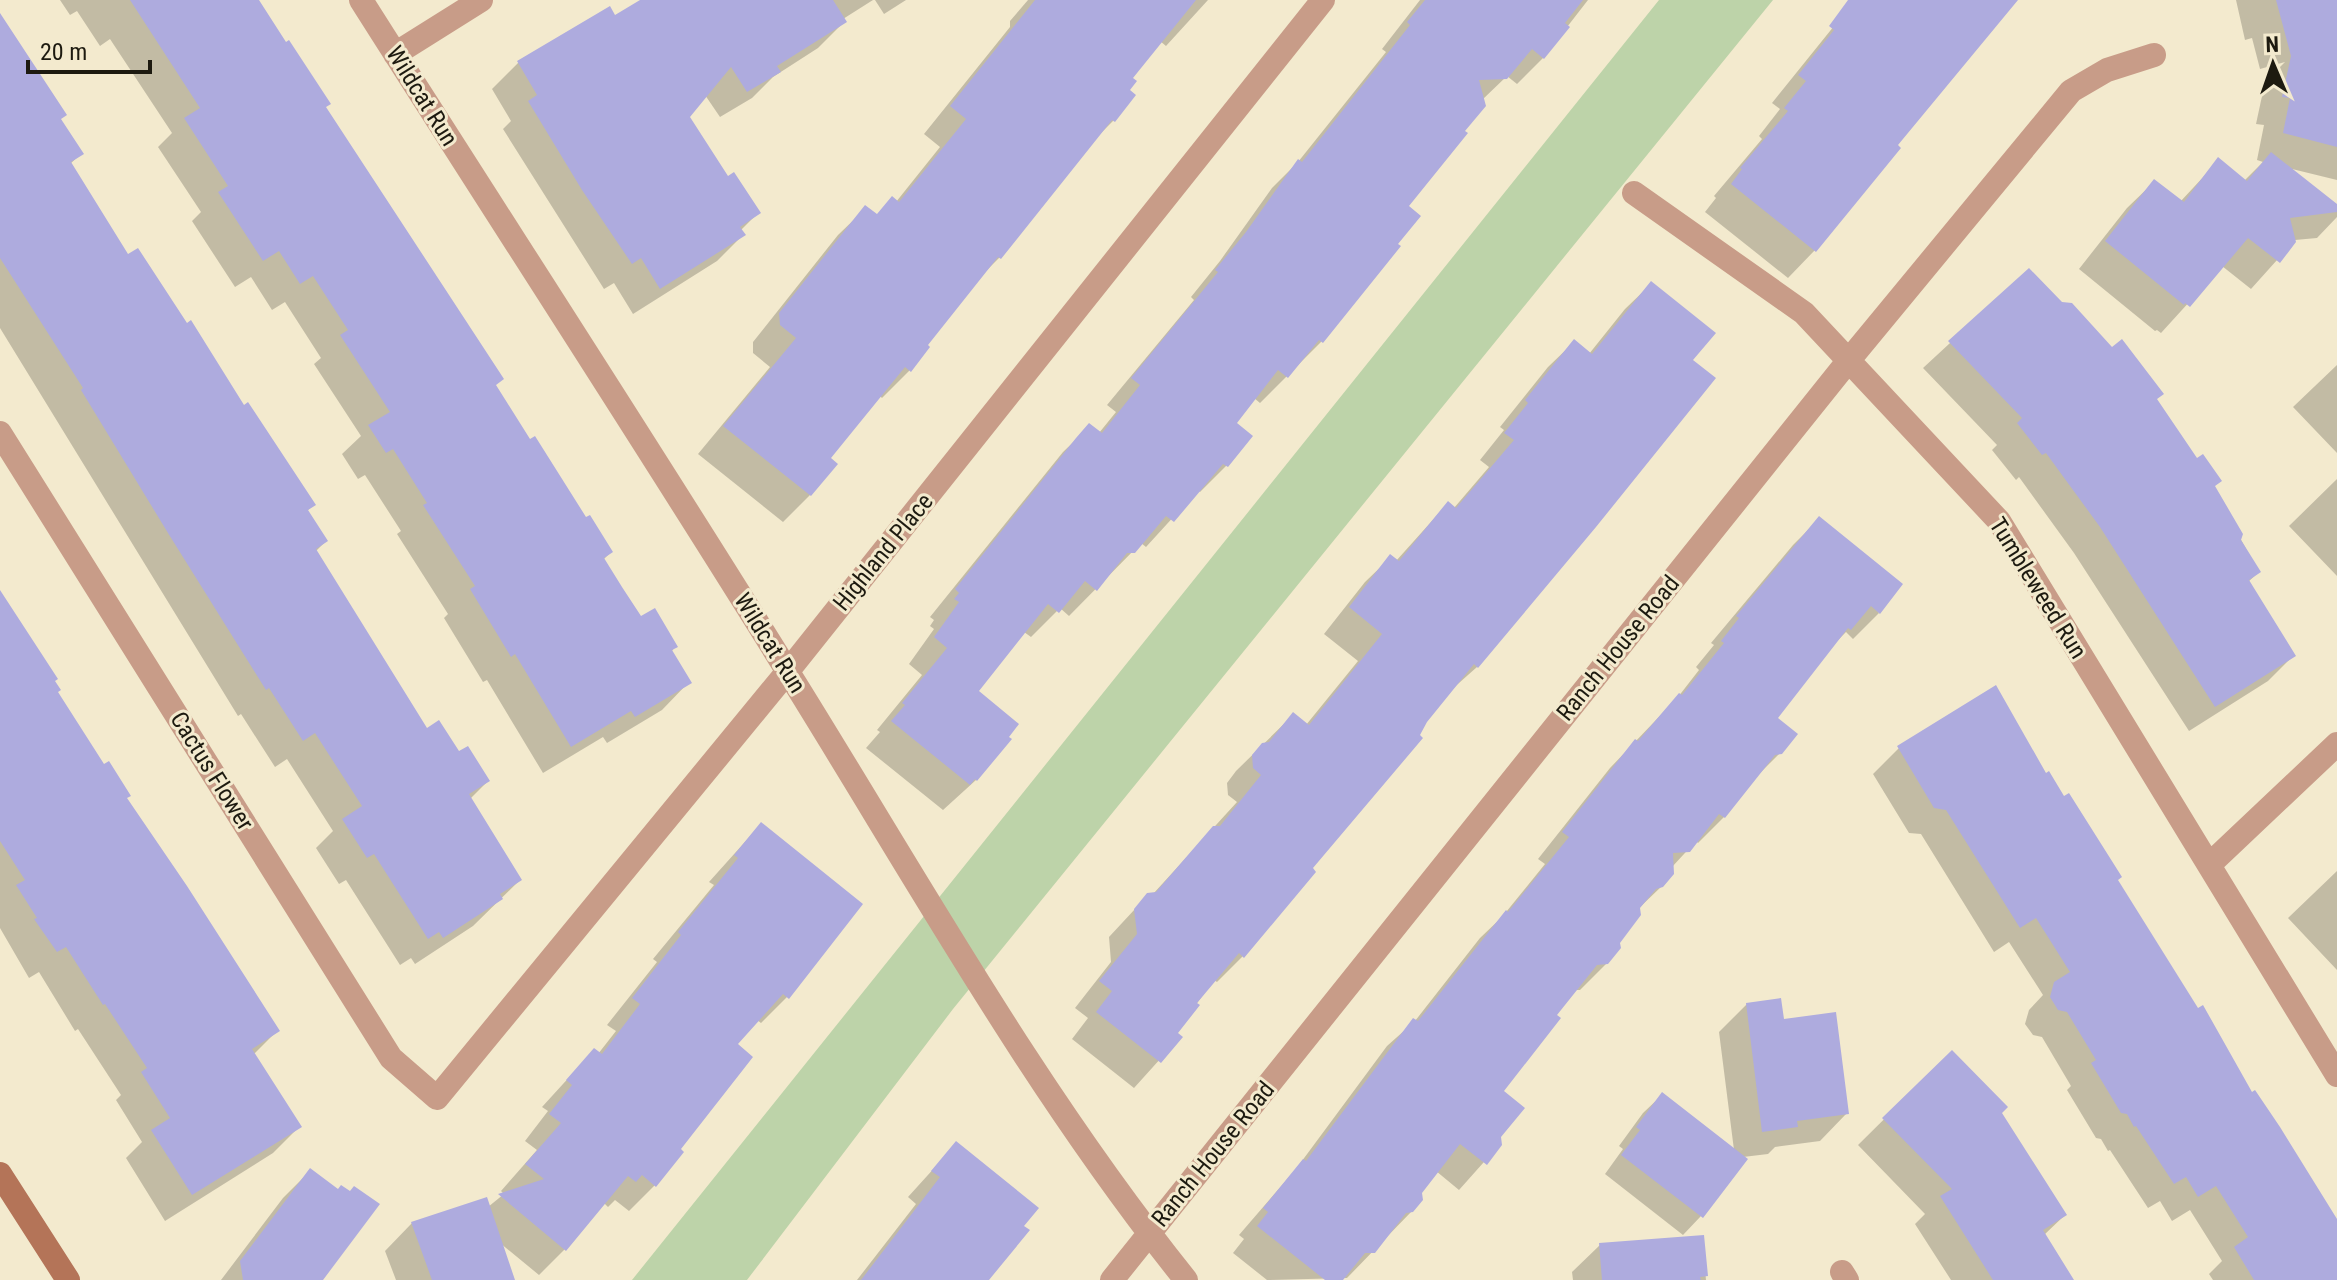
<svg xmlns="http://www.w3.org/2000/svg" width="2337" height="1280" font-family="'Roboto Condensed',sans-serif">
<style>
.green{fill:#bdd3a9}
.shadow{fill:#0003}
.building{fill:#aeabde}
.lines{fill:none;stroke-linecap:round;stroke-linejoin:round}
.street{stroke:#c89c88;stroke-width:24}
.secondary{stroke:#b47458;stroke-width:24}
.labels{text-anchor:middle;stroke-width:6;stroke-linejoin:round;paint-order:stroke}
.street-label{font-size:24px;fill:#1d1a10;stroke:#f3eace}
</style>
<rect width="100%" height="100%" fill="#f3eace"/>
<path class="green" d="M1659,0h114l-820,1009 -206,271h-115z"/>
<path class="shadow" d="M60,0h197l272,442 82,110 -8,8 38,59 35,27 -5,6 18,30 -27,28 -55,33 -4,-6 -60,36 -56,-93 -4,2 -39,-64 4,-4 -51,-80 4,-3 -36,-56 -7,4 -16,-25 19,-18 -47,-72 7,-6 -36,-56 -13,8 -21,-33 -16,10 -43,-66 9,-9 -43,-65 14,-14 -62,-94 -10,7 -23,-35 -7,4z
M643,0h230l-30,19 1,3 -26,26 -45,29 -21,21 -32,19 -15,-22 -18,21 40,62 31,35 -18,18 3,4 -26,26 -84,53 -19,-31 -10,6 -101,-160 8,-8 -19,-32 26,-26 91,-54 5,9z
M875,0h31l-22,14z
M1028,0h180l-42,46 -6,-5 -30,38 -17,42 -20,20 -94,117 -23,23 -51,64 3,2 -19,24 -27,27 -3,-3 -51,63 -18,37 -27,27 -85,-68 72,-87 -17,-14v-11l85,-107 28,-27 10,8 20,-14 44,-55 -16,-13 86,-107v-6z
M1420,0h168l-45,58 -26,26 -10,-8 -25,24 -76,107 -10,37 2,2 -77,96 -61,61 -6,-5 -20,25 -7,42 -27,27 -2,-2 -52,57 -5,-4 -72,73 -9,-8 -29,29 -7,-5 -48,59 33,48 -33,41 -33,30 -77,-62 14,-16 -3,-2 45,-55 -13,-11 25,-35 -4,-3 4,-6 -4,-3 133,-165 27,-26 9,7 17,-21 -9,-7 87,-105 -3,-3 29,-36 52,-73 26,-26 88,-110 -4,-3z
M1855,0h158l-118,145 -80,105 -27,28 -83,-66 11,-14 -2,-2 48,-57 -3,-3 21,-27 -8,-6z
M2236,0h101v180l-49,-12 49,38v11l-20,21 -22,2 -44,49 -29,-23 -61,67 -4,-3 -2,1 -76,-62 48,-61 28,-27 25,21 39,-42 25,21 19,-19 -6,-2 7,-35 -8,-1 9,-42 20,-20 -25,7 -8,-31 -7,2z
M0,17l81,137 -11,10 58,92 115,152 70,97 -6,6 19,30 -11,11 111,178 32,23 30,28 -18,18 50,81 -47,46 -58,38 -4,-6 -11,7 -54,-85 -7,4 -23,-36 17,-17 -46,-72 -12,8 -34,-53 -3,2 -238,-388z
M2029,270l126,130 42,61 62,111 -11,10 46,73 -26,26 -79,50 -115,-178 -55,-76 -3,3 -24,-30 5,-5 -74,-77z
M1651,284l39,76 -96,166 -117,141 -27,24 -207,265 -26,26 -3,-2 -39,53 5,4 -46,51 -62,-49 16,-21 -13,-10 36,-46 -2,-25 39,-42 5,-1 84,-92 -9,-7 -1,-12 9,-12 57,-56 13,10 52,-64 -34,-27 41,-52 26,-25 5,4 52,-58 6,5 35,-41 -9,-7 24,-30 -4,-3 48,-60 26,-25 15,12 36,-45z
M2337,365v88l-44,-46z
M2337,479v97l-48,-50z
M1819,519l60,94 -26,26 -7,-7 -14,14 -57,73 6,33 -27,27 -30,38 -26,26 -2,-2 -24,26 -10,19 -24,23 -31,54 -27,27h-6l-73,101 -1,53 -41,46 -23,-19 -16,21 -8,19 -65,67 -80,2 -34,-27 11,-14 -5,-4 57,-66 91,-123 28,-25 65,-83 22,-21 43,-53 -7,-5 72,-91 68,-71 21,-27 -3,-3 18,-22 -3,-2 82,-98z
M0,598l53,83 3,11 221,339 -24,24 47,71 -27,27 -108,68 -39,-63 16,-16 -26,-42 5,-5 -43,-66 -3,2 -36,-59 -10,6 -29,-50z
M1899,748l146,27 71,105 136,215 85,127v58h-124l-4,-6 13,-13 -32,-51 -18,11 -12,-20 -12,7 -38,-58 -2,1 -7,-12 -5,-1 -29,-48 4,-4 -29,-49 -9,-2 -8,-11 4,-14 14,-15 -34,-53 -15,10 -73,-118 -12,-1 -36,-59z
M761,824l26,173 -26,26 -4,-3 -22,24 -57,106 -23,35 -26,26 -14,-11 -7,7 -5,-5 -38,47 -26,26 -39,-32 13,37h-117l-11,-29 27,-28 76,-16 16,-13 -3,-3 36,-41 -12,-9 23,-30 -6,-4 52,-57 4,4 18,-23 -9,-6 50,-63 -4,-3 61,-74 -5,-3z
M2337,871v99l-49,-52z
M1747,1004l35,18 65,91 -27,28 -45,6 -7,7 -25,3 -42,59 -18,19 -78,-61 18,-25 -4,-3 24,-33 19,-18 72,55 -15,-118z
M1952,1052l48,61 65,102 -21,20 28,45h-121l-36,-56 10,-10 -67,-69z
M956,1144l30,136h-129l59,-76 -8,-7z
M310,1171l10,109h-99l62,-82z
M1702,1237l4,43h-133l-1,-8 28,-27z"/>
<path class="building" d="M130,0h129l27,42 3,-2 42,64 -5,3 178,272 -8,6 34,54 5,-3 51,81 4,-2 23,37 -9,6 18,29 19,29 14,-8 23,39 -6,3 20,33 -57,34 -4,-6 -60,36 -56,-93 -4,3 -41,-68 5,-3 -52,-81 4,-2 -34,-54 -7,4 -18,-28 22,-13 -50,-77 8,-5 -35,-54 -13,8 -21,-33 -16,10 -45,-69 10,-6 -44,-68 16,-10z
M640,0h193l14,22 -70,44 4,6 -34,20 -16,-25 -41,50 38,59 6,-4 27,41 -21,14 6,8 -86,54 -19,-31 -9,6 -50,-74 -54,-89 9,-6 -20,-34 93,-55 5,9z
M1035,0h161l-63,78 4,3 -7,9 6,5 -21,27 -3,-2 -111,139 -3,-2 -70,88 2,2 -19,25 -6,-5 -74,91 7,6 -27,32 -88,-70 73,-88 -16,-13 -1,-12 86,-108 12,9 15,-18 7,6 67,-83 -16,-13z
M1425,0h158l-18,23 5,4 -26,32 -12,-10 -25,30 -28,1 7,26 -21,25 3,2 -59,73 12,10 -23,28 3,2 -78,97 -4,-3 -31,38 -10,-8 -41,53 16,13 -25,31 -5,-3 -49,58 -8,-6 -31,37h-8l-30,38 -12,-10 -26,32 -11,-9 -69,87 40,33 -10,13 3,2 -35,42 -2,-2 -5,6 -79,-64 14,-16 -3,-2 45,-55 -13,-11 25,-35 -5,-3 5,-6 -4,-4 121,-151 13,-15 13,10 38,-48 -9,-7 87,-106 -3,-2 31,-38 52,-73 4,3 108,-137 -3,-3z
M1848,0h170l-120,145 3,3 -85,104 -85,-68 11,-15 -2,-1 48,-57 -4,-3 22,-27 -8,-6 36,-45 -5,-4z
M2276,0h61v147l-54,-14 7,-35 -8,-1 9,-41z
M0,13l67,102 -6,4 23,35 -13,8 57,92 10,-6 49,75 4,-3 53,85 4,-3 68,103 -8,5 20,31 -12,8 111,179 12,-8 20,31 9,-5 22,35 -21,13 53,86 -22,14 3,5 -60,39 -4,-6 -11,7 -54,-85 -7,4 -25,-39 20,-13 -47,-73 -12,8 -34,-53 -3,2 -98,-157 -87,-143 2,-2 -83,-130z
M2271,152l66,52v8l-47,6 6,24 -16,21 -32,-25 -58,69 -5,-4 -1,2 -79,-64 49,-62 30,23 34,-45 29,24z
M2029,268l33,34 10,1 40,44 10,-8 42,55 -7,5 40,59 6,-4 19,27 -7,5 28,48 -2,6 20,32 -12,8 47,76 -81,51 -115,-180 -54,-74 -4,2 -25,-32 5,-5 -74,-77z
M1651,281l65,52 -23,27 23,18 -120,149 -118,141 -4,-4 -47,58 -7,13 3,3 -110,130 3,4 -72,86 -5,-5 -42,50 3,2 -22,28 5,4 -22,26 -65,-51 16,-21 -13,-10 38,-47 -3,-25 13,-16 9,-1 57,-66h7l41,-51 -8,-7 -1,-13 10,-12 7,-1 24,-30 16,13 73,-91 -33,-27 41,-53 9,7 49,-60 8,7 58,-68 -10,-7 24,-30 -3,-3 49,-61 18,15z
M1819,516l84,68 -23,30 -9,-8 -20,24 -3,-2 -70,90 20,16 -16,20 -7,1 -50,63 -6,-4 -29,38 -17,1 1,21 -11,13 -7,2 -16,19 1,7 -21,28 1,5 -13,16 -11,1 -40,50 4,3 -57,73 21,17 -24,29 1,8 -15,20 -27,-21 -38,49 1,7 -10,12 -7,1 -31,40h-10l-22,27h-18l-68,-54 11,-14 -5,-4 40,-49 3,2 107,-143 5,3 88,-111 2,2 61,-75 -7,-5 73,-93 3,2 41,-48 3,2 42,-52 -3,-2 18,-23 -3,-2z
M0,590l58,89 -3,2 6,9 -3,2 46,72 5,-3 22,35 -4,2 60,88 93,145 -28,18 50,78 -110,68 -41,-65 19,-12 -29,-46 6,-4 -42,-64 -2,1 -37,-58 -9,5 -23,-33 3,-1 -21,-33 9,-5 -25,-39z
M1996,685l50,88 3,-2 15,25 5,-3 53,84 -4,3 80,128 5,-3 49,87 3,-2 25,37 57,92v61h-83l-20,-33 14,-10 -32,-51 -18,11 -12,-20 -12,7 -38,-58 -2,1 -7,-13 -6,-1 -30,-50 5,-3 -29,-48 -9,-2 -8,-13 4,-15 16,-10 -34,-54 -16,10 -74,-118 -12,-2 -37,-62z
M761,822l102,82 -74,95 -6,-5 -45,50 15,13 -72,92 3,3 -28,35 -14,-12 -6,7 -8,-6 -62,75 -68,-57 46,-15 -19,-15 36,-41 -12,-9 23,-29 -6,-5 28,-32 8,6 38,-50 -8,-6 49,-63 -3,-3 60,-74 -4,-3z
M1781,998l3,21 52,-7 13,102 -52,7 1,6 -36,5 -16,-129z
M1952,1050l56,57 -6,6 65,102 -24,15 31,50h-81l-53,-84 12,-7 -70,-71z
M1662,1092l86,67 -45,59 -82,-63 19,-25 -4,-3z
M956,1141l83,67 -15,18 6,4 -41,50h-128l79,-103 -9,-6z
M310,1168l28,21 3,-4 9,6 4,-5 26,18 -57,76h-80l-3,-19z
M487,1197l28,83h-83l-21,-58z
M1704,1235l4,41 -8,1 1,3h-99l-3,-37z"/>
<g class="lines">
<path class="street" d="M361,0c142,224 287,446 427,672 128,205 246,419 398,608
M395,54l86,-54
M1634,193l170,120 195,208 338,554
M0,433l391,625 46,40 351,-427 535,-671
M2209,865l128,-121
M1842,1272l5,8
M1112,1280l737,-920 222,-269 36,-21 47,-15"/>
<path class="secondary" d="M0,1174l68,106"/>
</g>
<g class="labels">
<g class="street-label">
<text transform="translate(422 96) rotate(58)" y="8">Wildcat Run</text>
<text transform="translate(883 552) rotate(-51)" y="8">Highland Place</text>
<text transform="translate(2038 588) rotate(58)" y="8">Tumbleweed Run</text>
<text transform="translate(770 643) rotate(58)" y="8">Wildcat Run</text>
<text transform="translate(1618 648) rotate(-51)" y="8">Ranch House Road</text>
<text transform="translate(212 771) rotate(58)" y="8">Cactus Flower</text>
<text transform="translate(1213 1154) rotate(-51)" y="8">Ranch House Road</text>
</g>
</g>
<g transform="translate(2273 64) rotate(358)" stroke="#f3eace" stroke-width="6" paint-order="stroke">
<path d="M0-6L14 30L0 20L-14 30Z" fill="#1d1a10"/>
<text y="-12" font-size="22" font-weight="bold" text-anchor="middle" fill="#1d1a10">N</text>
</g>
<path d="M28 60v12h122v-12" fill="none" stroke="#1d1a10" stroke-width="4"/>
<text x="40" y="60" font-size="24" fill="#1d1a10" stroke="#f3eace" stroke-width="6" paint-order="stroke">20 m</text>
</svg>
